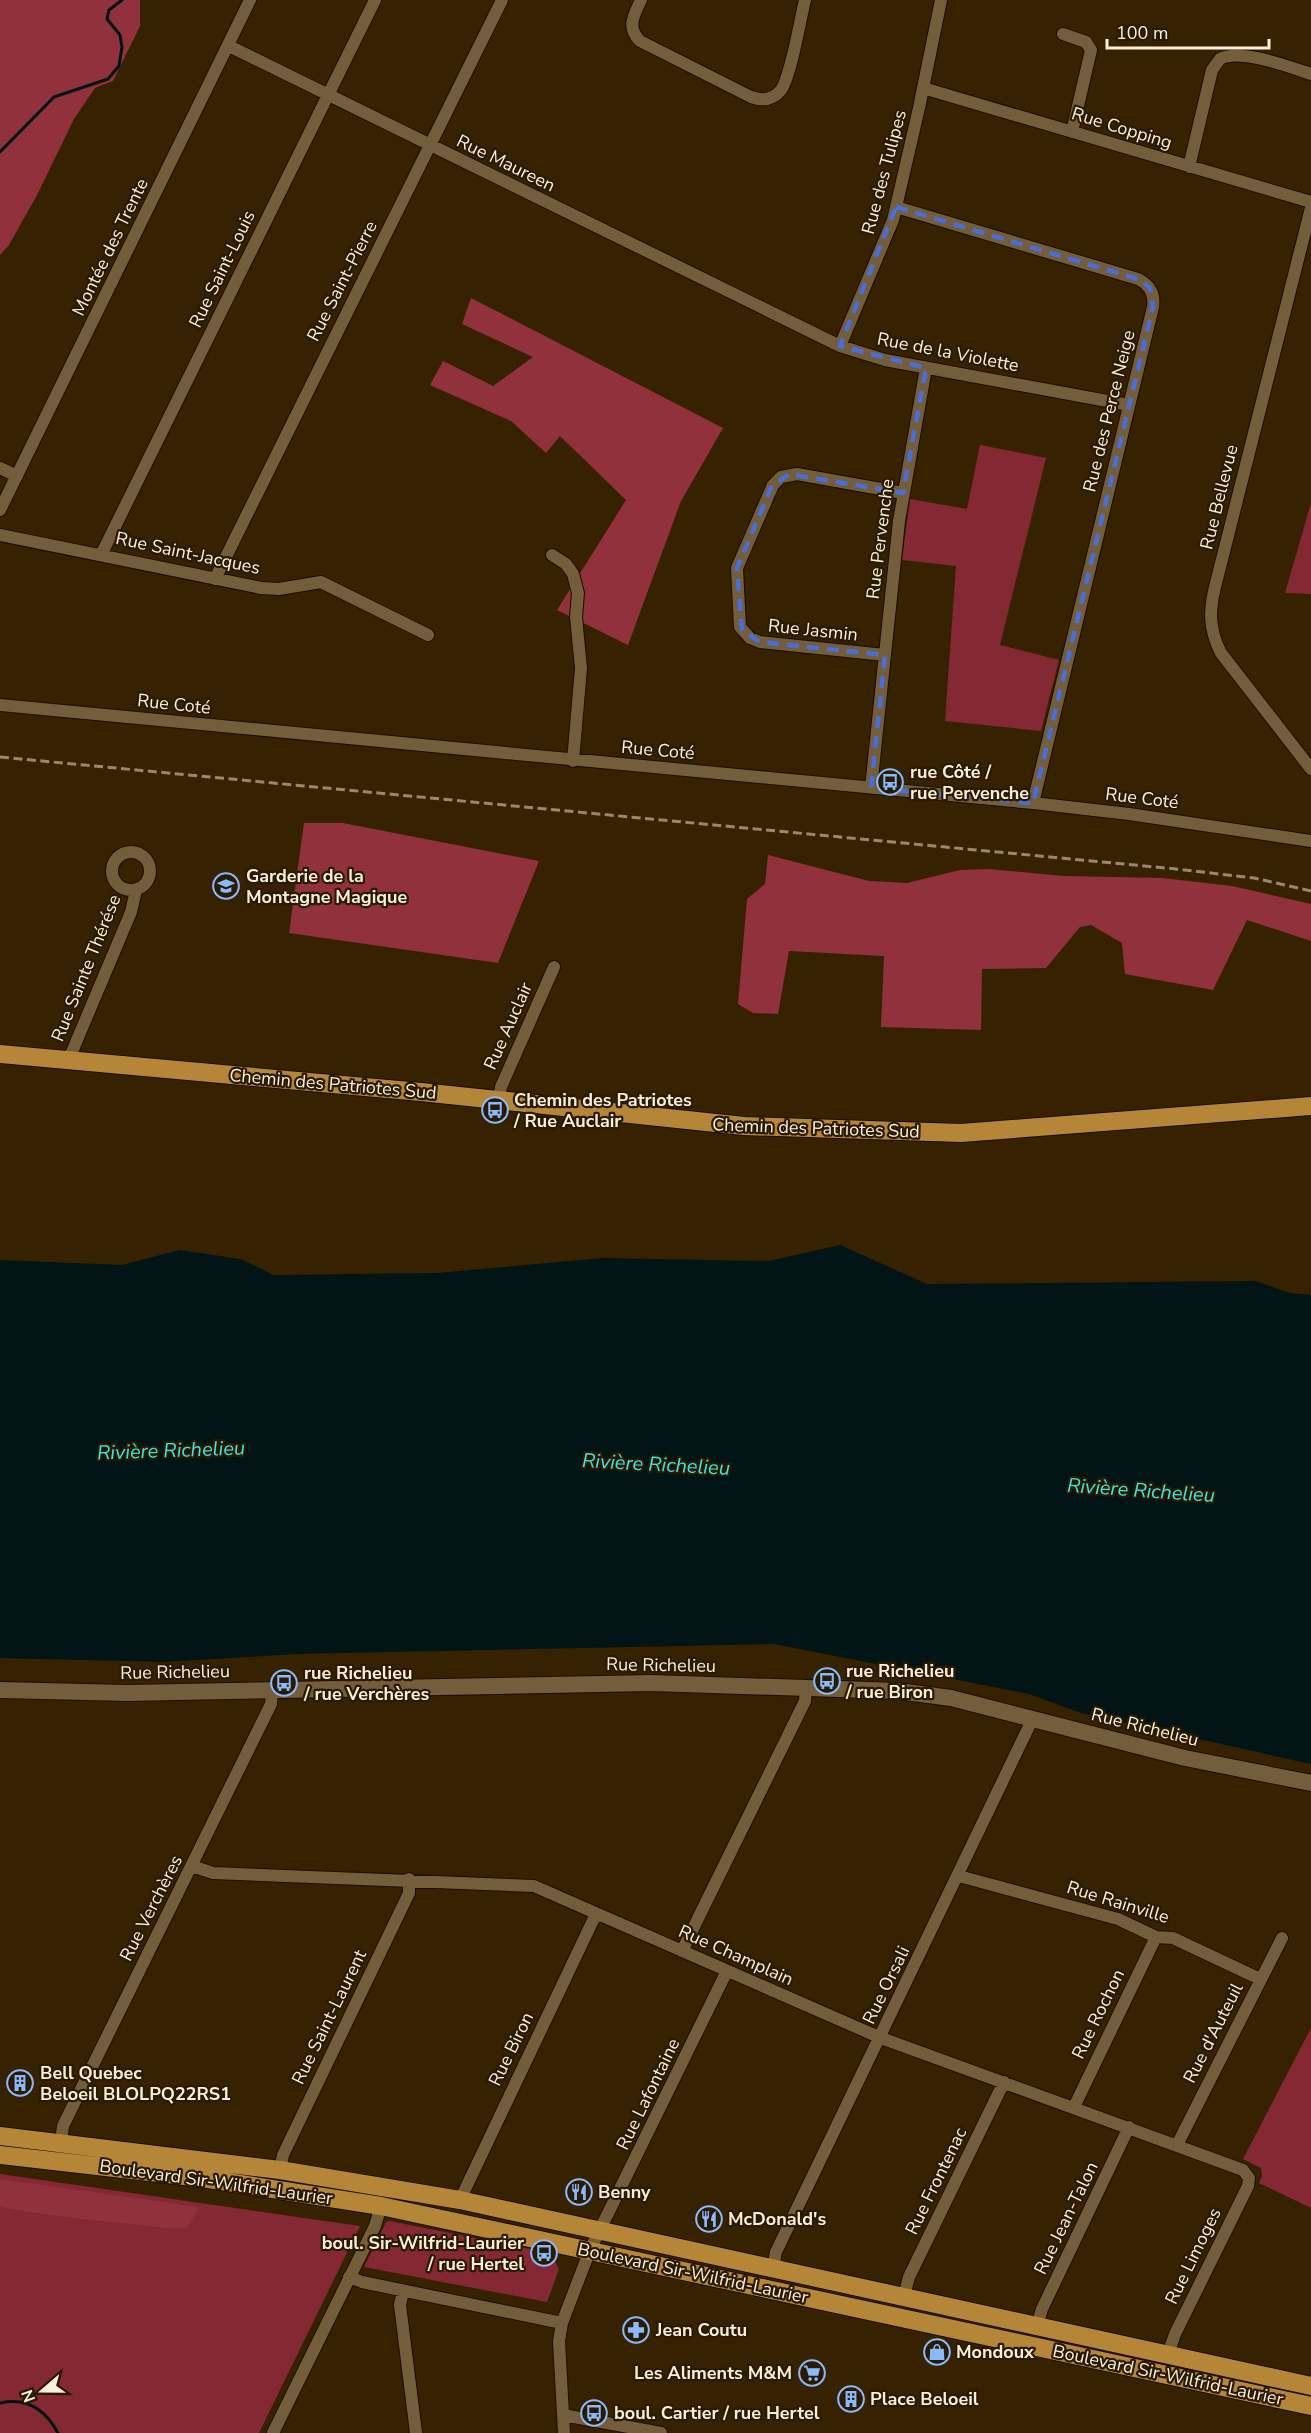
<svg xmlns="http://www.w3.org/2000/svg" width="1311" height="2433" font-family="'Nunito Sans',sans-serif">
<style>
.green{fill:#842834}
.forest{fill:#91313c}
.water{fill:#021415}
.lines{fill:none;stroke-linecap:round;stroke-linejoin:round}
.stream{stroke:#021415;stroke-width:3}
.street-casing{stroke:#1a0c00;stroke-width:14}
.secondary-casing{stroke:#1a0c00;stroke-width:18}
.primary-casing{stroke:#1a0c00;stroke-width:20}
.street{stroke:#745d3b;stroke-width:12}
.secondary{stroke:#745d3b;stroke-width:16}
.primary{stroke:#b58638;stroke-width:18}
.rail{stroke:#99886e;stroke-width:3;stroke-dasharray:9 4.5;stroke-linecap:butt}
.marked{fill:none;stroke:#496ed9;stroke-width:4.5;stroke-dasharray:12 8;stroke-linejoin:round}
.labels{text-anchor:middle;stroke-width:4.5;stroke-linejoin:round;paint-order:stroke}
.street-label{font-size:18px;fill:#fbeedb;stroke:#291a01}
.poi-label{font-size:18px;font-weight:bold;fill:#fbeedb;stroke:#291a01;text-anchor:start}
.water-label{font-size:20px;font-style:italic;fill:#41e1e4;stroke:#291a01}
</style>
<rect width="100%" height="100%" fill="#362200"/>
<path class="green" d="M980,445l66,13 -46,187 59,15 -18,71 -96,-10 11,-155 -54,-6 8,-61 57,10z
M1311,503v91l-26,-1z
M1311,2028v180l-52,-25 3,-7 -1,-8 -18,-9z
M0,2174l360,52 -101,207h-259z
M390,2221l150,30 -1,6 15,3 5,9 -12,33 -183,-35 22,-45z"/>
<path class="forest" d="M0,0h140v26l-27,55 -18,7 -21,31 -37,76 -28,50 -9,10z
M471,298l252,130 -42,73 -53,144 -71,-35 69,-110 -66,-64 -14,17 -35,-32 -81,-36 13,-24 50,25 40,-29 -71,-33z
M304,823h39l196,38 -41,102 -209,-30z
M768,855l101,26 38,2 53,-13 28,-1 75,7 99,2 70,8 79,18v37l-64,-21 -34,70 -88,-16 -3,-31 -31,-18 -11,2 -34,41 -64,1 -1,61 -100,-3 3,-71 -95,-5 -11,63 -25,-1 -15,-9 9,-105 18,-15z
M0,2179l199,28 -12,21c-20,1 -36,-2 -56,-4 -44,-4 -87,-9 -131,-17z"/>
<path class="water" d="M840,1245l87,39 328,-3 35,12 21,2v469l-230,-51 -52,-19 -255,-50 -477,10 -132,8 -165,-4v-398l122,5 58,-15 60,9 34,16 163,-2 167,-15 165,3z"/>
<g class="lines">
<path class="stream" d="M0,152l54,-55 54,-18 11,-13 3,-19 -2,-12 -13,-16 2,-9 13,-10
M0,2403c27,-6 45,6 58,30"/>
<g class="street-casing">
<path id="street" d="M641,0c-7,15 -15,27 -1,41l111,56c11,4 22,3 30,-7 10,-14 19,-70 24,-90
M1063,34l23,8 5,8 -19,82
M229,46l611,300 45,14 244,45
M923,88l388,114
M1189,167l23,-97 8,-11c19,-11 70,8 91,15
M896,207l242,72c12,6 17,15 15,28l-120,496
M1311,208l-96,379c-6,24 -6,43 6,66l90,116
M840,346l53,-126 26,-112 22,-108
M0,468l17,8
M0,510l250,-510
M0,535l261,53 18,1 42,-7 107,53
M102,553l273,-553
M552,555l14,9 7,10 5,19 -2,24 5,51 -8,93
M215,579l287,-579
M885,655l-125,-13 -10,-4 -10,-11 -3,-59 36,-83 8,-8 16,-3 106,19
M0,705l1033,98 96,11 182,27
M871,788l28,-267 27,-153
M112 871a19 19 0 1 1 38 0a19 19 0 1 1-38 0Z
M69,1059l62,-147 5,-22
M499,1101l2,-14 53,-120
M192,1866l21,7 321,13 347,152 362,132 6,8 -1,8 -73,148 -7,20
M959,1876l159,43 38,18 17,1 87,41
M682,1951l123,-250 1,-14
M1074,2107l82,-170
M61,2142l2,-16 27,-55 181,-367 1,-14
M1177,2145l105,-207
M280,2170l3,-15 126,-262v-14
M460,2200l136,-286
M773,2268l3,-16 257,-534
M349,2277l13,5 200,41
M403,2291l-3,14 16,128
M904,2296l5,-19 95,-195
M1037,2326l5,-17 87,-182
M563,2415l98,18
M273,2433l102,-207 6,-20
M564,2433l-5,-92 3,-18 28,-73 137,-279"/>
</g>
<g class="secondary-casing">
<path id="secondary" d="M0,1690l127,3 524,-10 247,8 53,7 234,60 126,25"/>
</g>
<g class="primary-casing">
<path id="primary" d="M0,1054l421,38 323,34 217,7 350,-27
M0,2136l280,34 180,30 851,186
M0,2155l202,23 179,28 930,200"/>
</g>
<use href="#street" class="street"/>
<use href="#secondary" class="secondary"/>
<use href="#primary" class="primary"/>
<path class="rail" d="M0,757l1176,112 78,9 57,13"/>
</g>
<path class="marked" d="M896,207l242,72 12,9 3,19 -120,496 -162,-15 14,-133 -125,-13 -18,-12 -5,-62 34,-80 18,-14 114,19 23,-125 -86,-22z"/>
<defs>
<g id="bus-ring" transform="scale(1.35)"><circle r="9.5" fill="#291a01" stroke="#8bbafc" stroke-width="1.5"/><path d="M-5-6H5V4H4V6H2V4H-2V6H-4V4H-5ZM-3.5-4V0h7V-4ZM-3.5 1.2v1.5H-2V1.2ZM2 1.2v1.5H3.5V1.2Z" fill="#8bbafc"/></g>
<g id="school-ring" transform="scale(1.35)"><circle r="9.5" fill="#291a01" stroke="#8bbafc" stroke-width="1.5"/><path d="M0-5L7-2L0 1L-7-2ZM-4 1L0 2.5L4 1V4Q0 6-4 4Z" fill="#8bbafc"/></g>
<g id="building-ring" transform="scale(1.35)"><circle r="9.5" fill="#291a01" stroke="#8bbafc" stroke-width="1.5"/><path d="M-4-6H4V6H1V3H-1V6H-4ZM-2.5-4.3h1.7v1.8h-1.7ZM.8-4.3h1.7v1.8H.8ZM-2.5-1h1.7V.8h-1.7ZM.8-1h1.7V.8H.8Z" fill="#8bbafc"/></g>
<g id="restaurant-ring" transform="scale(1.35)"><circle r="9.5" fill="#291a01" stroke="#8bbafc" stroke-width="1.5"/><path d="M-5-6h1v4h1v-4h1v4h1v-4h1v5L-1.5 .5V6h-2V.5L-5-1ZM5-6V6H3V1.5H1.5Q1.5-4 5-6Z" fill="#8bbafc"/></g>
<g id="pharmacy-ring" transform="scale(1.35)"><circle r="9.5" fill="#291a01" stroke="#8bbafc" stroke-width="1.5"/><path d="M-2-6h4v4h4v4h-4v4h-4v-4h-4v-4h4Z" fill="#8bbafc"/></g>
<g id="shop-ring" transform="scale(1.35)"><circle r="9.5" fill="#291a01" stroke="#8bbafc" stroke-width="1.5"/><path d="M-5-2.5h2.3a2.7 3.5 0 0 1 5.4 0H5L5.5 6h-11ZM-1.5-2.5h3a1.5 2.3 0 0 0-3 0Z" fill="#8bbafc"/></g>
<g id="supermarket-ring" transform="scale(1.35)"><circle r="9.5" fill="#291a01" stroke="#8bbafc" stroke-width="1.5"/><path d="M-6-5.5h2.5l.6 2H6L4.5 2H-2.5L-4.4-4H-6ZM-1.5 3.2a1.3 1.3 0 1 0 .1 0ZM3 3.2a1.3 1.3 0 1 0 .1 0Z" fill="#8bbafc"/></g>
</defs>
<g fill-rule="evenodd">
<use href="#bus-ring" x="890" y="782"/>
<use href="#school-ring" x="226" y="886"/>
<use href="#bus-ring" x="495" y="1110"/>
<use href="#bus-ring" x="827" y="1681"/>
<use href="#bus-ring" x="284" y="1683"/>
<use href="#building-ring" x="20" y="2083"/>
<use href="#restaurant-ring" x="579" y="2192"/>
<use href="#restaurant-ring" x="709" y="2219"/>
<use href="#bus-ring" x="544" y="2253"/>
<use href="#pharmacy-ring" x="636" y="2330"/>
<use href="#shop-ring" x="937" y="2352"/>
<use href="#supermarket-ring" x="812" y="2373"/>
<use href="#building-ring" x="851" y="2399"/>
<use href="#bus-ring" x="594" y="2413"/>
</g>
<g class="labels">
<g class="street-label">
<text transform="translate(1122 128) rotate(17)" y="6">Rue Copping</text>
<text transform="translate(506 163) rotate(26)" y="6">Rue Maureen</text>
<text transform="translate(884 172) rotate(-75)" y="6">Rue des Tulipes</text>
<text transform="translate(110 247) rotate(-64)" y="6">Montée des Trente</text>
<text transform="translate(222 269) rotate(-64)" y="6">Rue Saint-Louis</text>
<text transform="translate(342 281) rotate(-63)" y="6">Rue Saint-Pierre</text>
<text transform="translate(948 352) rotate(11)" y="6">Rue de la Violette</text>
<text transform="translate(1109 411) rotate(-76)" y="6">Rue des Perce Neige</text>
<text transform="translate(1219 497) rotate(-76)" y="6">Rue Bellevue</text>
<text transform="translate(880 539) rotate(-83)" y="6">Rue Pervenche</text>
<text transform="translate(188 553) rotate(12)" y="6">Rue Saint-Jacques</text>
<text transform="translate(813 630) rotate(6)" y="6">Rue Jasmin</text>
<text transform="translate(174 704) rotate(6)" y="6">Rue Coté</text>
<text transform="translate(658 750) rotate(5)" y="6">Rue Coté</text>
<text transform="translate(1142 798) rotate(7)" y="6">Rue Coté</text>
<text transform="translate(86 968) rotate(-68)" y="6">Rue Sainte Thérése</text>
<text transform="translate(508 1026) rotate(-66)" y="6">Rue Auclair</text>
<text transform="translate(333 1084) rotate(5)" y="6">Chemin des Patriotes Sud</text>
<text transform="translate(816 1128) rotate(2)" y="6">Chemin des Patriotes Sud</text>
<text transform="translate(661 1665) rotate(1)" y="6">Rue Richelieu</text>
<text transform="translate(175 1672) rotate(-1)" y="6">Rue Richelieu</text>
<text transform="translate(1145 1727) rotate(14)" y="6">Rue Richelieu</text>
<text transform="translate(1118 1902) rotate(17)" y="6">Rue Rainville</text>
<text transform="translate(151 1908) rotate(-63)" y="6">Rue Verchères</text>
<text transform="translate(736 1955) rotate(24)" y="6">Rue Champlain</text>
<text transform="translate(886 1985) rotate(-64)" y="6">Rue Orsali</text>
<text transform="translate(1098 2014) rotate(-64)" y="6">Rue Rochon</text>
<text transform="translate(329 2017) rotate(-64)" y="6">Rue Saint-Laurent</text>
<text transform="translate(1213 2033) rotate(-63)" y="6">Rue d'Auteuil</text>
<text transform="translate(511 2049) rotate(-64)" y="6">Rue Biron</text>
<text transform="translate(648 2094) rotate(-64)" y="6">Rue Lafontaine</text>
<text transform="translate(936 2181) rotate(-64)" y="6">Rue Frontenac</text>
<text transform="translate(216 2182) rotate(8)" y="6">Boulevard Sir-Wilfrid-Laurier</text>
<text transform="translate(1066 2218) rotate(-64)" y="6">Rue Jean-Talon</text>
<text transform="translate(1193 2256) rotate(-64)" y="6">Rue Limoges</text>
<text transform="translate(693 2273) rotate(12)" y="6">Boulevard Sir-Wilfrid-Laurier</text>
<text transform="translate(1168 2375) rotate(12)" y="6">Boulevard Sir-Wilfrid-Laurier</text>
</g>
<g class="poi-label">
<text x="910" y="778">rue Côté /<tspan x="910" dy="21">rue Pervenche</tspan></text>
<text x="246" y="882">Garderie de la<tspan x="246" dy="21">Montagne Magique</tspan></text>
<text x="514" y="1106">Chemin des Patriotes<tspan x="514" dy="21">/ Rue Auclair</tspan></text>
<text x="846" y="1677">rue Richelieu<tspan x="846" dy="21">/ rue Biron</tspan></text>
<text x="304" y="1679">rue Richelieu<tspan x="304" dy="21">/ rue Verchères</tspan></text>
<text x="40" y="2079">Bell Quebec<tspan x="40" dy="21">Beloeil BLOLPQ22RS1</tspan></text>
<text x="598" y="2198">Benny</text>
<text x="728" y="2225">McDonald's</text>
<text x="524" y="2249" text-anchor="end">boul. Sir-Wilfrid-Laurier<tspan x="524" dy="21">/ rue Hertel</tspan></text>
<text x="656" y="2336">Jean Coutu</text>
<text x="956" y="2358">Mondoux</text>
<text x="792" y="2379" text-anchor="end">Les Aliments M&amp;M</text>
<text x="870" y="2405">Place Beloeil</text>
<text x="614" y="2419">boul. Cartier / rue Hertel</text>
</g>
<g class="water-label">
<text transform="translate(171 1450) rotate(-2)" y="7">Rivière Richelieu</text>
<text transform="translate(656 1464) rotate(3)" y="7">Rivière Richelieu</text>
<text transform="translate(1141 1490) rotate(4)" y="7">Rivière Richelieu</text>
</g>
</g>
<g transform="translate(42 2391) rotate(250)" stroke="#291a01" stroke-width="4.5" paint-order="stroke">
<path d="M0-4.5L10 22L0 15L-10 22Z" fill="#fbeedb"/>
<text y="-9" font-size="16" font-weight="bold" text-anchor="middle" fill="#fbeedb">N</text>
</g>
<path d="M1107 39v9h162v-9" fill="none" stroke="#fbeedb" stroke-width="3"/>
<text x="1116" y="39" font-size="18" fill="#fbeedb" stroke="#291a01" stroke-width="4.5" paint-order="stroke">100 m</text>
</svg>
